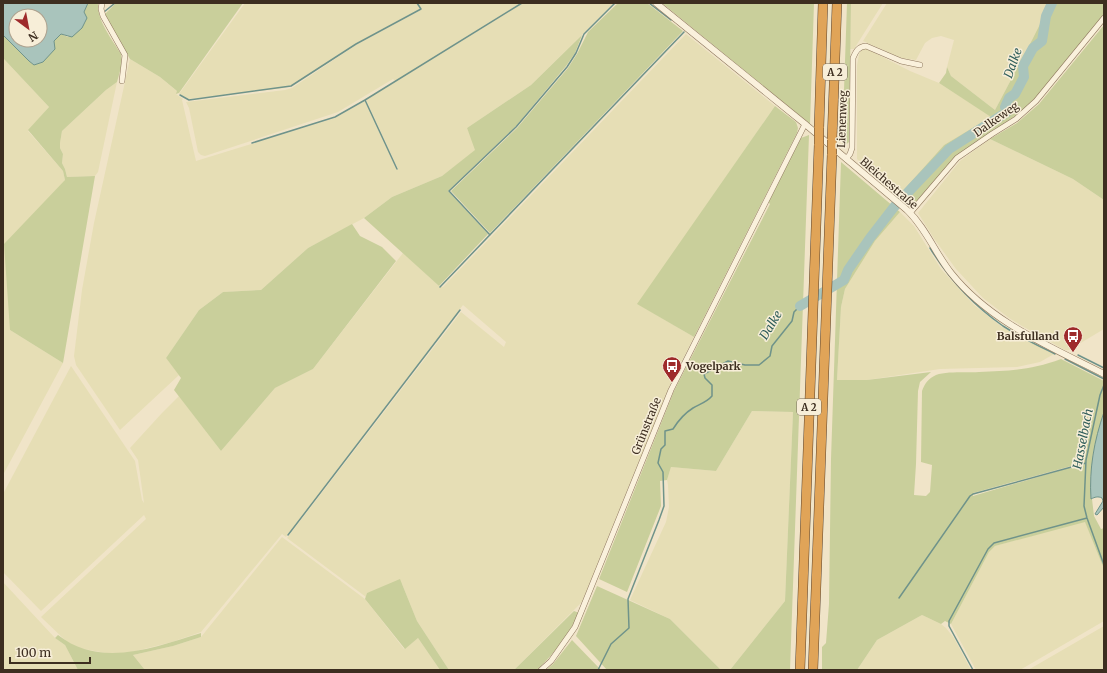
<svg xmlns="http://www.w3.org/2000/svg" width="1107" height="673" font-family="Merriweather,serif">
<style>
.farmland{fill:#e6deb5}
.green{fill:#c9cf9b;fill-rule:evenodd}
.water{fill:#a9c4bc;stroke:#6f938a;fill-rule:evenodd}
.lines{fill:none;stroke-linecap:round;stroke-linejoin:round}
.stream{stroke:#6f938a;stroke-width:1.5}
.river{stroke:#a9c4bc;stroke-width:10}
.minor-casing{stroke:#8d765c;stroke-width:6}
.tertiary-casing{stroke:#8d765c;stroke-width:7}
.motorway-casing{stroke:#5b4430;stroke-width:10}
.minor{stroke:#faf1dc;stroke-width:5}
.tertiary{stroke:#faf1dc;stroke-width:6}
.motorway{stroke:#e0a458;stroke-width:9}
.motorway-bridge-casing{stroke:#5b4430;stroke-width:10;stroke-linecap:butt}
.motorway-bridge{stroke:#e0a458;stroke-width:9}
.labels{text-anchor:middle;stroke-width:3;stroke-linejoin:round;paint-order:stroke}
.shield{fill:#f7eed8;stroke:#756857;stroke-width:1}
.shield-label{font-size:10px;font-weight:bold;fill:#3d2e20}
.street-label{font-size:11px;fill:#3d2e20;stroke:#f7eed8}
.poi-label{font-size:11px;font-weight:bold;fill:#3d2e20;stroke:#f7eed8;text-anchor:end}
.water-label{font-size:12px;font-style:italic;fill:#2f5d5a;stroke:#f7eed8}
</style>
<rect width="100%" height="100%" fill="#f0e4c8"/>
<path class="farmland" d="M245,3h172l3,6 -65,35 -64,42 -7,2 -95,11 -10,-5z
M418,3h103l-126,78 -2,-2 -55,33 -133,44 -4,-1 -3,-3 -9,-44 -3,-6 99,-12 7,-2 64,-43 65,-35z
M523,3h91l-83,82 -64,43 9,22 -34,26 -50,21 -28,21 -56,30 -47,42 -38,2 -24,18 -33,48 13,17 -59,55 -44,-65 -2,-9 8,-66 12,-67 36,-164 30,18 18,15 -2,2 7,5 -1,1 14,61 139,-43 30,-17 32,69 1,-1 -32,-69z
M851,3h32l-29,46h-4z
M887,3h159v9l-14,28 -37,70 -44,-34 -4,-9 7,-27 -13,-4 -9,2 -7,5 -9,17 -15,-2 -38,-17z
M686,34l89,72 -137,198 56,33 -24,48 -88,217 -68,68h-65l-32,-49 -15,-37 -35,9 -1,4 -79,-59 174,-226 43,35 2,-5 -43,-37 -177,232 -4,-3 -81,98 -29,10 -40,10 -10,1h-16l-28,-5 -11,-6 -26,-25 105,-98 -2,-4 -103,96 -38,-39v-78l68,-128 64,95 7,39 2,3 -6,-43 -8,-12 32,-35 17,-17 42,55 54,-63 38,-19 90,-116 36,33 4,1z
M867,49l43,22 29,12 53,34 -48,28 -45,50 -42,-36v-94l2,-10 2,-5z
M3,58l46,49 -21,24 35,40 2,9 -55,150 53,33 -60,112z
M117,82l-19,90 -3,4 -28,1 -2,-8 -3,-6 1,-9 -3,-6v-5l2,-12 44,-41z
M990,139l83,40 31,21v129l-35,21h-4l-43,-24 -13,-8 -26,-20 -27,-29 -21,-29 -17,-27 42,-52z
M900,212l14,14 27,43 33,36 28,22 52,27 -14,8 -23,5 -77,2 -73,11h-30l4,-73 4,-18 30,-48z
M752,411l41,1 -8,189 -55,69h-9l-51,-51 -40,-19 36,-78 3,-15 -1,-22 -1,-5 4,-13 45,4z
M1085,521l19,48v52l-84,49h-44l-25,-46 38,-72 6,-6z
M282,537l83,62 39,50 14,-11 22,32h-295l-12,-15 40,-9 28,-9z
M3,582l52,56 10,7 13,25h-75z
M922,615l19,9 5,4 8,10 17,32h-114l20,-30z
M1104,626v44h-76z"/>
<path class="green" d="M88,3h10c-1,18 14,36 23,51l1,10 -5,18 -11,8 -44,41 -2,12v5l3,6 -1,9 3,6 2,8 28,-1 -32,187 -53,-33 -6,-86 61,-64 -2,-9 -35,-41 21,-23 -46,-49v-23l26,26 5,4 9,-3 11,-21 7,-7 7,3 17,-14 1,-5 -2,-6z
M116,3h127l-64,90 -3,1 1,-3 -17,-14 -30,-18 -26,-44z
M618,3h29l36,28 -193,202 -39,-42 66,-63 51,-60 9,-14 11,-22z
M662,3h152l-4,121z
M847,3h4l-2,139 -7,6z
M1046,3h58v11l-69,86 -18,15 -61,41 -42,48h-6l-9,-9 45,-50 47,-28 -52,-34 7,-10 1,-6 4,9 44,34 37,-70 14,-28z
M1104,25v175l-31,-21 -83,-40 27,-16 22,-19z
M582,35l-7,18 -9,13 -50,60 -68,65 40,43 -49,52 -75,-68 28,-21 50,-21 33,-26 -8,-22 64,-43z
M775,106l21,16 2,6 -1,5 -103,204 -57,-33z
M809,135l-19,535h-60l55,-69 8,-189 -41,-1 -36,60 -45,-4 -4,13 -7,1 1,25 -34,86 -28,-13 75,-188 96,-187 -2,-2 33,-64z
M841,162l59,50 -25,29 -30,48 -4,18 -4,73h30l64,-8 -11,10 -2,9 -2,73 -2,31 12,1 4,-4 2,-27 -11,-3 1,-71c3,-8 6,-12 14,-16 11,-4 31,-2 43,-3 31,-1 52,-2 82,-13l43,22v31l-11,41 -3,29 4,34 7,13 3,-1v41l-19,-47 -90,24 -6,6 -38,72 -6,-3 -4,3 -19,-9 -45,25 -20,30h-35v-23l4,-4 3,-39 2,-145zM1082,463v1l-109,32v-3z
M352,224l8,12 22,11 14,14 -83,108 -38,19 -54,63 -47,-61 7,-12 -15,-20 33,-48 24,-18 38,-2 47,-42z
M400,579l17,42 32,49h-9l-22,-32 -13,11 -40,-50 2,-6z
M597,586l73,33 51,51h-114l-31,-34z
M574,611l5,2c-10,21 -25,41 -42,57h-23z
M201,633v4l-28,9 -40,9 12,15h-67l-13,-25 -10,-7 3,-3c43,34 97,12 143,-2z
M572,640l28,29v1h-54l7,-6z"/>
<path class="water" d="M3,3h85l-4,9 3,6 -5,10 -10,9 -11,-3 -7,7 1,8 -12,13 -9,3 -5,-4 -26,-26zM16,16h24v24h-24z
M1104,412v95l-7,8 -2,-1 8,-13 -1,-3c-4,-2 -7,-1 -11,1 -2,-30 3,-58 13,-87z"/>
<g class="lines">
<path class="stream" d="M649,3l22,17
M104,12l11,-9
M180,95l9,5 102,-14 65,-42 65,-35 -4,-6
M365,100l157,-97
M252,143l83,-26 30,-17 32,69
M490,235l-41,-44 67,-64 51,-60 9,-14 8,-19 31,-31
M930,248c19,31 43,57 73,78 17,11 34,19 52,28
M440,287l244,-255
M1078,355l26,13
M1065,359l39,20
M1104,385l-4,10 -14,65 -2,46 3,12 17,47
M288,535l172,-225
M899,598l71,-102 3,-2 113,-31
M598,670l13,-26 18,-16 -1,-29 31,-79 5,-14 -1,-34 -5,-9 3,-14 4,-4v-14l8,-2c5,-8 12,-16 20,-21 7,-4 14,-6 19,-12v-11l-7,-7 -1,-4 24,-13 17,4h14l11,-9 2,-10 20,-25 2,-9 6,-6
M973,670l-24,-44v-5l39,-72 6,-6 93,-25"/>
<path class="river" d="M800,306l44,-26 4,-10 22,-32 24,-31 55,-58 58,-37 -2,-5 4,-9 6,-4 9,-17 -1,-11 10,-18 9,-7 4,-25 6,-13"/>
<g class="minor-casing">
<path id="minor" d="M102,3l-1,6 2,7 22,39 -3,26
M846,159l4,-5 2,-6 1,-90c3,-7 5,-11 13,-12l35,15 19,4
M910,213l47,-55 35,-24 24,-15 20,-18 68,-83
M541,670l10,-9 24,-34 96,-237 134,-266"/>
</g>
<g class="tertiary-casing">
<path id="tertiary" d="M656,3l149,121 102,86c19,18 28,43 44,63 39,49 98,73 153,101"/>
</g>
<g class="motorway-casing">
<path id="motorway" d="M819,128l4,-125
M832,140l5,-137
M800,670l19,-526
M813,670l19,-516"/>
</g>
<use href="#minor" class="minor"/>
<use href="#tertiary" class="tertiary"/>
<use href="#motorway" class="motorway"/>
<g class="motorway-bridge-casing">
<path id="motorway-bridge" d="M819,144v-16
M832,154v-14"/>
</g>
<use href="#motorway-bridge" class="motorway-bridge"/>
</g>
<defs>
<g id="bus-pin" transform="scale(1)"><path d="M0 17L-7.5 6A9.5 9.5 0 1 1 7.5 6Z" fill="#9e2a2b" stroke="#f7eed8"/><path d="M-5-6H5V4H4V6H2V4H-2V6H-4V4H-5ZM-3.5-4V0h7V-4ZM-3.5 1.2v1.5H-2V1.2ZM2 1.2v1.5H3.5V1.2Z" fill="#fff"/></g>
</defs>
<g fill-rule="evenodd">
<use href="#bus-pin" x="1073" y="336"/>
<use href="#bus-pin" x="672" y="366"/>
</g>
<g class="labels">
<g class="shield">
<rect x="823" y="64" width="24" height="16" rx="3"/>
<rect x="797" y="399" width="24" height="16" rx="3"/>
</g>
<g class="shield-label">
<text x="835" y="76">A 2</text>
<text x="809" y="411">A 2</text>
</g>
<g class="street-label">
<text transform="translate(842 119) rotate(-88)" y="4">Lienenweg</text>
<text transform="translate(996 119) rotate(-35)" y="4">Dalkeweg</text>
<text transform="translate(889 183) rotate(41)" y="4">Bleichestraße</text>
<text transform="translate(646 426) rotate(-68)" y="4">Grünstraße</text>
</g>
<g class="poi-label">
<text x="1059" y="340">Balsfulland</text>
<text x="686" y="370" text-anchor="start">Vogelpark</text>
</g>
<g class="water-label">
<text transform="translate(1013 63) rotate(-70)" y="4">Dalke</text>
<text transform="translate(771 325) rotate(-59)" y="4">Dalke</text>
<text transform="translate(1083 439) rotate(-79)" y="4">Hasselbach</text>
</g>
</g>
<rect width="1107" height="673" fill="none" stroke="#3d2e20" stroke-width="8"/>
<g transform="translate(28 28) rotate(148)"><circle r="19" fill="#f7eed8" stroke="#ada18e"/>
<path d="M0-3L7 15L0 10L-7 15Z" fill="#9e2a2b"/>
<text y="-6" font-size="11" font-weight="bold" text-anchor="middle" fill="#3d2e20">N</text>
</g>
<path d="M10 657v6h80v-6" fill="none" stroke="#3d2e20" stroke-width="2"/>
<text x="16" y="657" font-size="12" fill="#3d2e20" stroke="#f7eed8" stroke-width="3" paint-order="stroke">100 m</text>
</svg>
